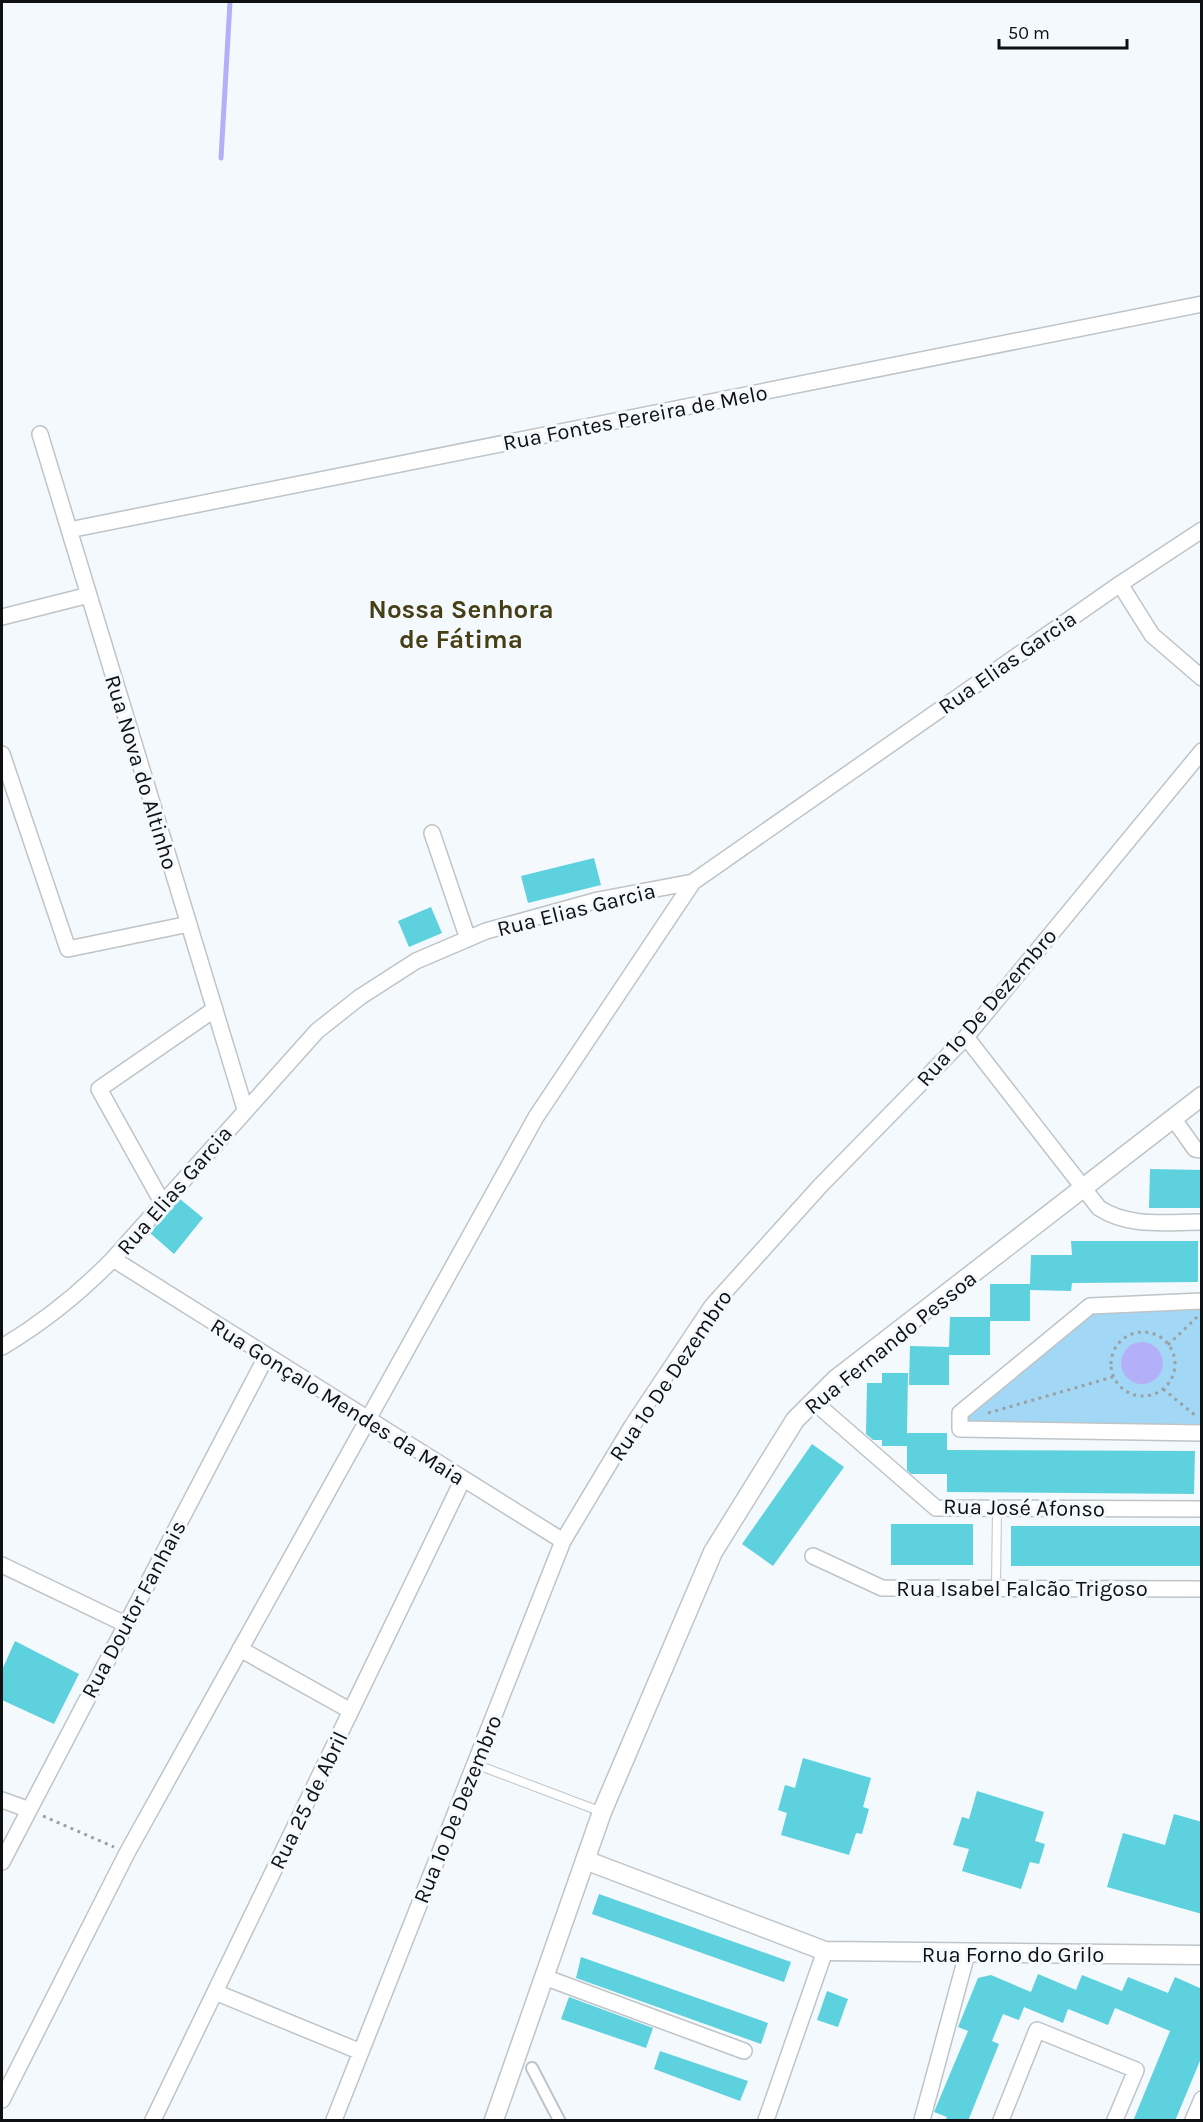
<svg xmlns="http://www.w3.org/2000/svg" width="1203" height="2122" font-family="Karla,sans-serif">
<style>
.green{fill:#a2d8f5}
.water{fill:#b3aff9}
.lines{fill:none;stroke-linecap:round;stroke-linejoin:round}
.stream{stroke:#b3aff9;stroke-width:5}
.building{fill:#5dd1de}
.service-casing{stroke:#bec4c7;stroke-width:10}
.pedestrian-casing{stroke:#bec4c7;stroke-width:14}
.minor-casing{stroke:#bec4c7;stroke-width:18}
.tertiary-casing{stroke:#bec4c7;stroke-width:21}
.path{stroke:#9ba0a2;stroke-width:3;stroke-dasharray:3 4.5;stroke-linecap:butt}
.service{stroke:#fff;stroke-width:8}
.pedestrian{stroke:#fff;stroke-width:10}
.minor{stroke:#fff;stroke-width:15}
.tertiary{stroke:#fff;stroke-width:18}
.labels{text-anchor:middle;stroke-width:6;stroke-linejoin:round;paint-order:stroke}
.street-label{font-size:22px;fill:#0e1011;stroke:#f3f9fc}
.quarter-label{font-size:26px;font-weight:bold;fill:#463e15;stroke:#f3f9fc}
</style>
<rect width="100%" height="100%" fill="#f3f9fc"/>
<path class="green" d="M1201,1305v123l-235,-2v-14l126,-103z"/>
<path class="water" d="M1121 1363a21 21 0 1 1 42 0a21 21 0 1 1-42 0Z"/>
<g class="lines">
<path class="stream" d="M221,158l9,-156"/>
</g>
<path class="building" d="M594,858l7,27 -73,18 -7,-27z
M431,907l11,26 -33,14 -11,-26z
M1150,1169l52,1v38h-53z
M180,1199l23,19 -29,36 -24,-21z
M1071,1241h127v41l-126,1 -1,8 -41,-1v31h-40v-37h40l1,-29h41z
M950,1317h40v38h-41v30h-40l1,-39 39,1z
M882,1373h26l-1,60h40v17l248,1 -1,43 -247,-2v-18h-36l-4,-4v-24h-25v-6h-9l-7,-6 1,-51h15z
M812,1444l32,23 -71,99 -31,-22z
M891,1524h82v41h-82z
M1011,1526h191v40h-191z
M15,1641l64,33 -25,50 -52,-24v-30z
M803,1758l68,20 -8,29 6,2 -7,25 -6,-1 -7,22 -68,-20 6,-22 -9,-3 7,-25 10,3z
M977,1791l67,21 -9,29 10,3 -6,20 -9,-2 -9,27 -59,-18 7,-22 -16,-4 9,-28 7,2z
M1174,1814l28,8v92l-95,-27 16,-54 42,12z
M599,1894l192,68 -7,20 -192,-68z
M581,1957l187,66 -7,21 -185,-66z
M1038,1974l38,16 6,-15 40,16 6,-14 40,16 7,-16 27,12v67l-27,65h-42l37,-90 -55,-23 -7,17 -40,-16 -5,14 -39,-16 -5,13 -16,-6 -11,27 7,3 -31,77h-23l2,-4 -13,-5 34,-81 -10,-4 20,-49 13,-3 40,17z
M827,1991l21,8 -10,28 -21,-7z
M569,1997l84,31 -7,20 -85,-29z
M660,2051l88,30 -8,20 -86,-32z"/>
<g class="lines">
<g class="service-casing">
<path id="service" d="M996,1588l1,-81
M475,1764l127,48"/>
</g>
<g class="pedestrian-casing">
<path id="pedestrian" d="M532,2068l27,52"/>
</g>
<g class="minor-casing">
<path id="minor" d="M40,434l205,675
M69,530l1133,-226
M1120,584l32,51 50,43
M2,617l87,-22
M2,754l66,195 121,-25
M432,833l36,106
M966,1037l133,171c31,20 67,14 103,14
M1173,1118l22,31 7,1
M162,1202l-63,-113 116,-80
M113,1259l450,282
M1202,1301l-112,5 -130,107v16l242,4
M2,1347c42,-25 77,-53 111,-88l204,-228 43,-34 56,-36 70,-30 112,-31 95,-18 427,-298 82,-54
M813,1401l123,107 266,1
M813,1556l69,32 320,1
M2,1565l123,59
M240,1649l111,62
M2,1800l25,9
M2,1862l264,-505
M544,1977l200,74
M215,1992l146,60
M2,2100l125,-247 409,-736 157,-235
M153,2120l310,-641
M334,2120l229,-579 69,-115 80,-120 109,-121 145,-148 236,-286
M766,2120l59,-169
M922,2120l45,-166
M1001,2120l36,-90 99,40 -21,50
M1193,2120l9,-21"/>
</g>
<g class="tertiary-casing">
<path id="tertiary" d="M585,1860l240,91 377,4
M494,2120l108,-308 111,-260 82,-132 41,-41 366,-283"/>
</g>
<path class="path" d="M1111 1364a32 32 0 1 1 64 0a32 32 0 1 1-64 0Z
M1168,1345l29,-28
M1163,1389l33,27
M988,1413l125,-36
M43,1816l71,31"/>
<use href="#service" class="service"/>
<use href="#pedestrian" class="pedestrian"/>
<use href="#minor" class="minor"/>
<use href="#tertiary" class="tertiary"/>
</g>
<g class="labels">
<g class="street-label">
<text transform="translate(635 417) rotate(-11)" y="8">Rua Fontes Pereira de Melo</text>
<text transform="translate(1007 662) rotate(-35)" y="8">Rua Elias Garcia</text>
<text transform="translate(142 772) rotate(73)" y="8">Rua Nova do Altinho</text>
<text transform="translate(576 909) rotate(-14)" y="8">Rua Elias Garcia</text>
<text transform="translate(986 1007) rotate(-49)" y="8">Rua 1º De Dezembro</text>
<text transform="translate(174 1190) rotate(-49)" y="8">Rua Elias Garcia</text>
<text transform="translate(890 1342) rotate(-39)" y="8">Rua Fernando Pessoa</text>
<text transform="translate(670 1375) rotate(-56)" y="8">Rua 1º De Dezembro</text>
<text transform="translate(338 1401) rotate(32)" y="8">Rua Gonçalo Mendes da Maia</text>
<text transform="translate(1024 1507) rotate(1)" y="8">Rua José Afonso</text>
<text x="1022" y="1596">Rua Isabel Falcão Trigoso</text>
<text transform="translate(133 1609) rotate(-62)" y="8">Rua Doutor Fanhais</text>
<text transform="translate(308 1800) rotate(-64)" y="8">Rua 25 de Abril</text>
<text transform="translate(457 1809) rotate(-68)" y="8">Rua 1º De Dezembro</text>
<text x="1013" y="1962">Rua Forno do Grilo</text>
</g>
<g class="quarter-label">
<text x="461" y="618">Nossa Senhora<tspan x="461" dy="30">de Fátima</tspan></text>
</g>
</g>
<rect width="1203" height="2122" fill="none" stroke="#0e1011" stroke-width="6"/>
<path d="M999 39v9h128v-9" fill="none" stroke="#0e1011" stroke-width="3"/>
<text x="1008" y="39" font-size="18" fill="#0e1011" stroke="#f3f9fc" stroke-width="4.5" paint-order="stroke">50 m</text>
</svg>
